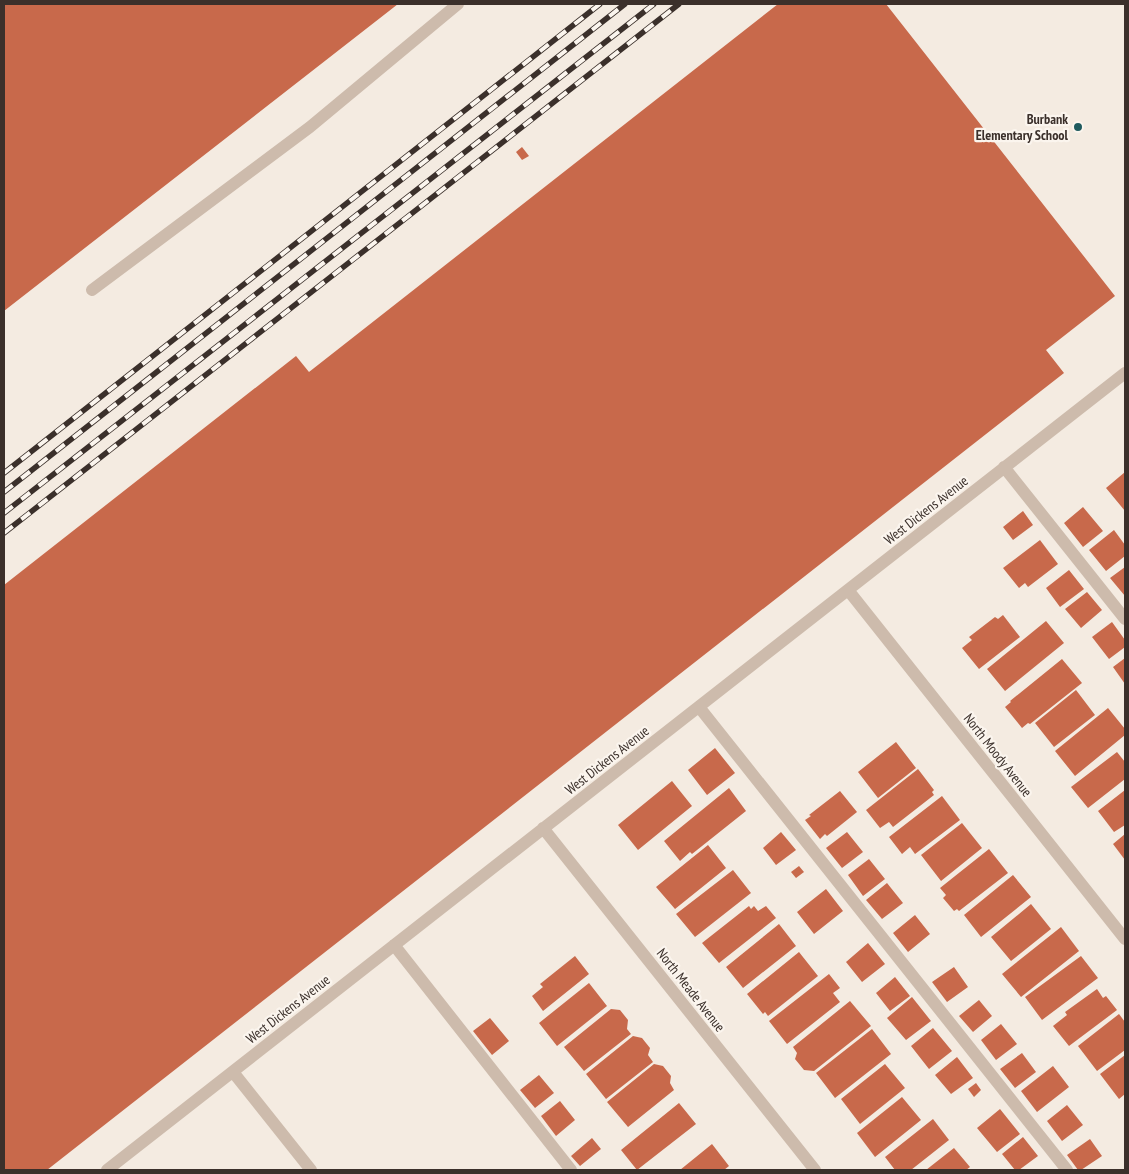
<svg xmlns="http://www.w3.org/2000/svg" width="1129" height="1174" font-family="'PT Sans Narrow',sans-serif">
<style>
.building{fill:#c8694b}
.lines{fill:none;stroke-linecap:round;stroke-linejoin:round}
.minor{stroke:#cdbbac;stroke-width:12}
.rail-casing{stroke:#3b302b;stroke-width:5.5}
.rail{stroke:#fbf5ee;stroke-width:4;stroke-dasharray:11;stroke-linecap:butt}
.poi-dot{fill:#1f5a5e;stroke:#fbf5ee;stroke-width:2}
.labels{text-anchor:middle;stroke-width:4.5;stroke-linejoin:round;paint-order:stroke}
.poi-label{font-size:14px;font-weight:bold;fill:#3b302b;stroke:#fbf5ee;text-anchor:end}
.street-label{font-size:14px;fill:#3b302b;stroke:#fbf5ee}
</style>
<rect width="100%" height="100%" fill="#f4ebe1"/>
<path class="building" d="M4,4h394l-394,307z
M778,4h108l229,292 -69,54 18,23 -1017,797h-43v-585l292,-229 13,16z
M522,147l7,9 -7,4 -6,-8z
M1125,472v39l-19,-23z
M1083,507l20,24 -20,16 -19,-24z
M1023,511l10,14 -20,15 -10,-13z
M1114,530l11,15v11l-19,15 -17,-21z
M1040,540l18,24 -30,23 -3,-4 -6,5 -16,-20z
M1125,567v29l-15,-18z
M1069,570l15,19 -24,18 -14,-19z
M1087,592l15,18 -21,18 -16,-19z
M1003,615l17,22 -41,32 -17,-21 10,-8 -3,-3 26,-20 3,2z
M1046,621l18,22 -59,48 -18,-22z
M1112,622l13,18v7l-16,12 -17,-22z
M1125,658v26l-12,-17z
M1062,659l20,24 -52,41 -2,-1 -6,5 -17,-21 6,-5 -1,-1z
M1076,690l19,25 -41,32 -19,-24z
M1108,708l17,21v6l-50,41 -20,-25z
M896,742l20,26 -38,30 -20,-26z
M715,748l20,25 -28,22 -19,-25z
M1117,752l8,10v17l-37,29 -17,-21z
M918,769l16,21 -2,2 2,3 -41,32 -4,-5 -9,6 -14,-18z
M672,781l20,25 -54,44 -20,-25z
M729,788l17,23 -54,43 -2,-2 -10,9 -16,-20z
M1125,790v35l-11,7 -16,-21z
M840,791l17,21 -30,24 -2,-2 -5,5 -15,-19 6,-4 -2,-1z
M942,796l18,24 -45,34 -5,-7 -8,7 -13,-17z
M962,823l20,25 -41,33 -20,-26z
M781,832l15,18 -20,15 -13,-17z
M847,832l16,20 -21,16 -16,-20z
M1125,834v26l-12,-16z
M708,845l18,23 -51,41 -19,-22z
M989,849l19,24 -49,38 -2,-2 -3,2 -11,-13 3,-3 -6,-7z
M869,859l16,20 -22,17 -15,-21z
M799,866l5,6 -8,6 -5,-6z
M733,870l18,23 -56,44 -19,-23z
M1013,875l18,22 -50,40 -17,-22z
M887,883l16,20 -21,16 -16,-19z
M826,889l17,22 -29,23 -17,-22z
M1031,904l20,25 -40,32 -20,-24z
M749,906l2,3 3,-3 4,5 8,-5 10,12 -57,45 -17,-20z
M915,915l15,19 -22,18 -15,-19z
M779,924l17,22 -53,42 -17,-21z
M1061,927l18,24 -58,46 -19,-23z
M868,943l17,21 -23,18 -16,-20z
M799,952l19,24 -50,40 -3,-4 -2,2 -16,-20z
M575,956l14,18 -46,37 -11,-15 11,-9 -3,-3z
M1081,956l17,22 -56,42 -17,-23z
M954,967l14,20 -21,15 -15,-20z
M829,974l11,14 -7,5 7,9 -53,42 -18,-23z
M895,977l15,19 -20,15 -14,-18z
M589,983l18,23 -50,40 -18,-23z
M1097,989l6,9 3,-2 11,14 -48,36 -16,-20 14,-11 -2,-3z
M912,997l19,24 -25,19 -19,-22z
M979,1000l13,16 -19,16 -14,-16z
M850,1001l21,25 -57,45 -10,-1 -9,-11 2,-6 -4,-6z
M611,1009l9,1 8,10 -1,9 4,5 -47,37 -20,-24z
M1119,1014l6,8v28l-28,21 -19,-25z
M490,1018l19,23 -17,14 -19,-24z
M1001,1024l16,20 -21,16 -15,-20z
M933,1028l19,23 -23,18 -18,-23z
M872,1029l19,25 -56,44 -19,-25z
M633,1036l9,2 8,10 -2,7 5,7 -47,37 -20,-25z
M1022,1053l14,19 -21,16 -15,-19z
M1125,1055v39l-6,5 -19,-25z
M957,1057l16,21 -22,16 -16,-19z
M654,1064l9,2 8,10 -1,7 4,7 -46,37 -21,-25z
M885,1064l20,24 -45,36 -19,-25z
M1053,1066l16,21 -32,25 -16,-21z
M539,1075l15,18 -19,15 -15,-18z
M976,1083l5,7 -7,7 -6,-8z
M902,1097l19,23 -46,37 -18,-24z
M560,1101l15,19 -19,16 -15,-20z
M679,1103l17,21 -59,46 -16,-20z
M1067,1105l16,20 -21,16 -15,-20z
M1000,1109l20,25 -23,18 -20,-24z
M933,1119l16,21 -38,30h-16l-10,-13z
M1023,1137l15,19 -19,14h-4l-13,-16z
M592,1138l9,11 -21,17 -9,-10z
M1090,1139l12,17 -21,14h-3l-11,-15z
M712,1144l17,22 -5,4h-44z
M954,1148l16,19 -4,3h-40z"/>
<g class="lines">
<path class="minor" d="M92,290l218,-163 148,-123
M1004,467l121,152
M848,590l277,349
M699,707l368,463
M543,828l272,342
M394,945l177,225
M233,1072l78,98
M107,1170l1018,-797"/>
<g class="rail-casing">
<path id="rail" d="M4,473l596,-469
M4,492l621,-488
M4,513l650,-509
M4,533l675,-529"/>
</g>
<use href="#rail" class="rail"/>
</g>
<circle class="poi-dot" cx="1078" cy="127" r="5"/>
<g class="labels">
<g class="poi-label">
<text x="1068" y="124">Burbank<tspan x="1068" dy="16">Elementary School</tspan></text>
</g>
<g class="street-label">
<text transform="translate(926 510) rotate(-38)" y="5">West Dickens Avenue</text>
<text transform="translate(998 755) rotate(52)" y="5">North Moody Avenue</text>
<text transform="translate(607 760) rotate(-38)" y="5">West Dickens Avenue</text>
<text transform="translate(691 990) rotate(52)" y="5">North Meade Avenue</text>
<text transform="translate(288 1009) rotate(-38)" y="5">West Dickens Avenue</text>
</g>
</g>
<rect width="1129" height="1174" fill="none" stroke="#3b302b" stroke-width="10"/>
</svg>
